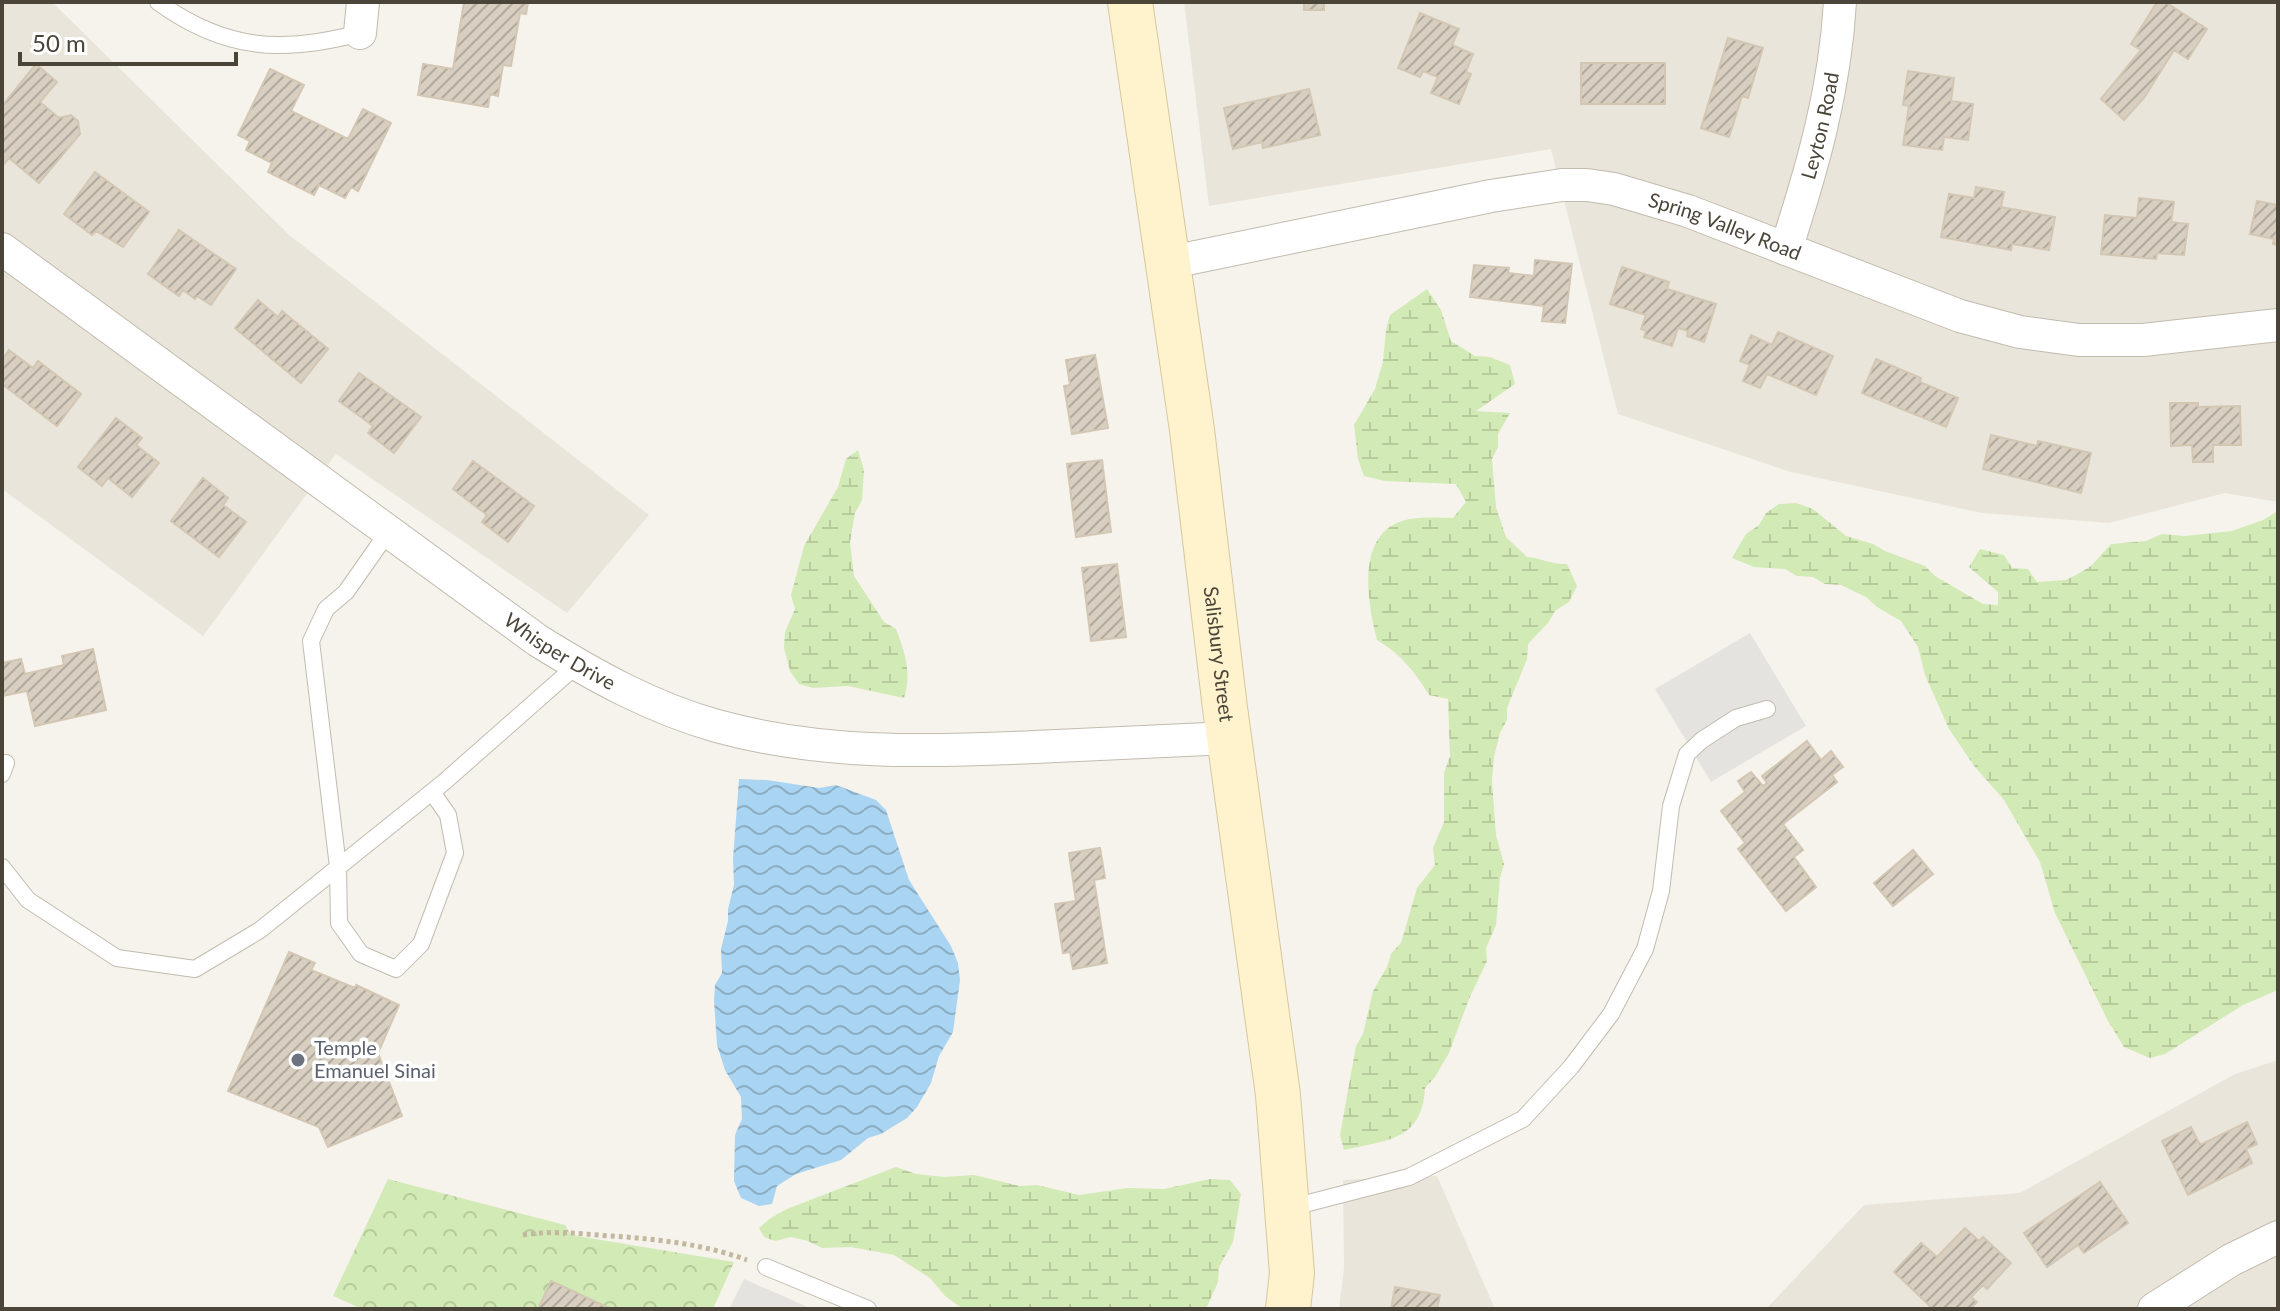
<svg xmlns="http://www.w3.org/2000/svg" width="2280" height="1311" font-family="Lato,sans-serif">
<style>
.residential{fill:#eae5da}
.wetland{fill:url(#wetland-marsh)}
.park{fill:url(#park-crowns)}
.parking{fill:#e5e3e0}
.water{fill:url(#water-waves)}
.building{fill:url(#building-hatch);stroke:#d3c7b4;stroke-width:2}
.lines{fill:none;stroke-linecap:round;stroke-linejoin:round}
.service-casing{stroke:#c2bbae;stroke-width:18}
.minor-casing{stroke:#c2bbae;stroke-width:34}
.secondary-casing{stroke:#d6c79b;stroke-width:46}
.path{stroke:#c4b79f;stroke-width:5;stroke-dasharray:4 4;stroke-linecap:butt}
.service{stroke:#fff;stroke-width:16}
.minor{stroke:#fff;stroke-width:32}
.secondary{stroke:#fff3cd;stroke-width:44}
.worship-dot{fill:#6b7280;stroke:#fff;stroke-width:3}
.labels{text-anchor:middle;stroke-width:7;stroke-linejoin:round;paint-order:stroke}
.street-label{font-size:20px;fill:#4b4439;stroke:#fff}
.worship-label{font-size:20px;fill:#5b616d;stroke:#fff;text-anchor:start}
</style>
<defs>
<pattern id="wetland-marsh" width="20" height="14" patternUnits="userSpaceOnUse" patternTransform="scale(2)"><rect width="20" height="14" fill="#d2eab5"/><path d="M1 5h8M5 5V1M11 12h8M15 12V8" fill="none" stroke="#b6ca9c"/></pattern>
<pattern id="park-crowns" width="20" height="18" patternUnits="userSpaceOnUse" patternTransform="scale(2)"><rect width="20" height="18" fill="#d2eab5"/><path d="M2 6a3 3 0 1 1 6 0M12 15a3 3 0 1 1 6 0" fill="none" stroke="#b6ca9c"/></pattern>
<pattern id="water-waves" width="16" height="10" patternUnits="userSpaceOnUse" patternTransform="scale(2)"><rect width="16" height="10" fill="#a9d4f2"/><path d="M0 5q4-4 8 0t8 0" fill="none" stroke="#8caec5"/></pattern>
<pattern id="building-hatch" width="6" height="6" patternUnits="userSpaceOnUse" patternTransform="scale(2)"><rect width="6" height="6" fill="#d8cfc1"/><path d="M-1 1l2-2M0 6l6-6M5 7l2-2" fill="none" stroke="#b1aa9e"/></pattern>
</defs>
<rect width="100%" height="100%" fill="#f6f3ec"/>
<path class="residential" d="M2,2h50l236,232 361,281 -82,98 -231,-159 -133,182 -201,-147z
M1184,2h1094v500l-53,-9 -116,30 -127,-10 -191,-41 -173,-58 -67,-265 -342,57z
M2278,1060v249h-512l98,-104 156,-12 215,-119z
M1437,1176l58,133h-156l5,-41 -1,-88z"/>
<path class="wetland" d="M1427,289l14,21 10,31 24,15 15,1 20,8 5,19 -39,27 34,2 -12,21v13l-6,12 4,48 10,30 21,20c15,1 25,8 40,7l10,22 -8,16 -14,9 -7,12 -20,21 -1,15 -20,49v12l-7,13 -6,24 -2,23 4,55 8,29 -4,14 -4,47 -10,23 1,13 -18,38 -20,54 -14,24 -10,11c-3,53 -38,52 -81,62l-4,-15 16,-89 7,-12 10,-43 14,-24 4,-13 10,-11 16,-55 18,-23 -2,-17 11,-26v-49l6,-17 -2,-57 -19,-4c-14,-23 -28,-41 -52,-55 -9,-35 -22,-104 25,-119 15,-5 35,-3 51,-3l13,-16 -10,-18 -71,-3 -21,-5 -6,-17 -4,-34 21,-36 8,-28 3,-31 4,-15z
M858,450l6,20 -2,30 -7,13 -5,29 4,34 30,46 12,7c9,24 16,44 8,69l-56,-12 -35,2 -14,-4 -9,-13 -6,-23 1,-16 10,-23 -4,-14 13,-49 34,-59 8,-28z
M1796,503l17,6 33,27 27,8 12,7 40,15 10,10 48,28 15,1v-13l-29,-25 11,-18 24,6 8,13 16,1 9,13 29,-2 12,-6 13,-8 20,-22 35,-3 16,-7 23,2 47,-5 31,-11 15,-9v479l-35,15 -78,49 -15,4 -26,-11 -16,-26 -53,-108 -15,-51 -36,-62 -29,-33 -26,-38 -24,-54 -7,-28 -17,-26 -24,-14 -11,-10 -25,-12 -16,-1 -12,-7 -16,-1 -12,-7 -31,-2 -22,-9 14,-24 13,-9 7,-12 13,-9z
M896,1167l20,7 28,3 30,-2 46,11 17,-1 42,10 49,-7 36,1 46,-10 20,1 11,14 -8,48 -14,25 -1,15 -12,27h-243l-18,-13 -15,-18 -36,-23 -43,-8 -29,1 -14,-7 -17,-4 -16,4 -11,-4 -5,-9 12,-10 16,-9z"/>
<path class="park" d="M388,1179l177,46 6,10 163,27 -21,47h-351l-29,-13z"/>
<path class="parking" d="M1750,633l56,93 -95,56 -56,-93z
M744,1279l39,17 29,13h-83z"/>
<path class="water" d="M739,779l28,1 52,8 17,-3 40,15 10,10 23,70 42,66 7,17 2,17 -7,52 -14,24 -8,27 -14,24 -10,11 -26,16 -13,4 -27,22 -45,14 -19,12 -5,18 -13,2 -18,-8 -7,-17 1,-46 7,-16 -1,-22 -16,-27 -8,-25 -3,-44 1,-16 7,-12 -1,-24 7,-28v-12l6,-24 -1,-26z"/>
<path class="building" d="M464,2h64l-2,12 -6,-1 -9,53 -8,-1 -5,31 -8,-2 -2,13 -70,-12 5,-31 30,5z
M1304,2h20v8h-20z
M2157,2h8l42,27 -19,30 -14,-9 -30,48 -20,22 -23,-21 40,-49 -10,-6z
M1420,13l39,16 -7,16 21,9 -7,18 5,2 -12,30 -28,-11 7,-16 -15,-6 -3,6 -22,-9z
M1728,38l35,10 -15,50 -6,-2 -13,41 -28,-9z
M1581,63h84v41h-84z
M36,64l21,18 -17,20 19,16 12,-3 7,6 2,13 -41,49 -30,-25 -7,8v-60z
M270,69l34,16 -13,26 57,28 15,-30 28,14 -33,68 -7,-4 -6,11 -26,-13 -5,10 -46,-23 4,-9 -26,-13 4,-9 -12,-6z
M1908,71l46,7 -3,23 22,3 -5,36 -24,-3 -2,13 -39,-5 6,-39 -6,-1z
M1309,89l11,46 -57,13 -1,-6 -29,7 -9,-41z
M95,172l54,40 -26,35 -27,-16 -4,4 -28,-21z
M1976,187l28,5 -3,15 54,10 -6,33 -37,-6 -1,6 -70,-13 8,-43 25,4z
M2139,198l35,4 -3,20 17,2 -4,31 -27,-2 -1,6 -55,-5 4,-39 32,3z
M2257,201l21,4v40l-5,-1 1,-5 -24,-5z
M179,230l57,39 -25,36 -14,-9 -2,3 -12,-9 -4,6 -31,-22z
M1535,260l37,4 -7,59 -23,-2 2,-15 -74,-9 4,-32 35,3 -1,5 26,3z
M1622,267l47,15 -2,7 49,15 -12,38 -17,-6 1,-5 -10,-3 -6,18 -28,-9 2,-6 -5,-2 5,-14 -36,-11z
M258,300l20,17 4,-6 46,38 -27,34 -66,-55z
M1778,332l55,24 -17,39 -49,-21 -7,14 -17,-7 7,-16 -10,-4 11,-26 21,10z
M9,350l24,18 5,-7 43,33 -24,32 -55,-42v-24z
M1095,355l13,73 -36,6 -8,-48 6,-1 -4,-25z
M1876,359l45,19 -1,4 38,16 -12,29 -84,-34z
M359,373l62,44 -27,36 -26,-20 5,-7 -34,-25z
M2170,403h28v4l42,-1 1,39h-28v17h-20l-1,-17 -21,1z
M116,418l26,20 -6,7 23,18 -27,34 -24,-19 -6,8 -24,-19z
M1991,435l46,11 1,-5 53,12 -10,40 -98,-24z
M1102,460l9,72 -35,5 -9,-73z
M473,461l61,45 -26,36 -26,-20 5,-7 -34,-26z
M203,478l25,20 -5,7 23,17 -27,35 -48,-36z
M1117,564l9,73 -35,4 -9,-73z
M93,649l13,61 -71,16 -8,-35 -25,5v-33l19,-4 4,15 39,-9 -2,-9z
M1807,741l14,19 10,-9 12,16 -11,8 5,7 -54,42 20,26 -9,7 22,30 -30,24 -48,-62 7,-6 -24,-32 24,-19 -7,-11 13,-9 12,14 4,-3 -5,-7z
M1100,848l5,30 -11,2 13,83 -34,6 -3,-17 -7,1 -8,-49 21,-3 -7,-48z
M1913,850l20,24 -40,32 -19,-23z
M289,952l26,11 -4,7 44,18 1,-3 43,20 -21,48 24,63 -74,31 -9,-20 -91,-36z
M2247,1122l10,22 -11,5 6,14 -64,32 -26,-54 29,-14 9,18z
M2100,1182l28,41 -44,30 -6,-8 -31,22 -23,-34z
M1965,1228l14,13 4,-4 28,26 -24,26 -4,-4 -12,12 6,5 -7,7h-37l-39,-37 27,-29 16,14z
M551,1281l60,28h-73z
M1395,1287l45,8 -3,14h-46z"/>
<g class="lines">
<g class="service-casing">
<path id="service" d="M158,2c66,48 124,52 202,31
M388,532l-42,60 -20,17 -15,32 27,226 1,56 22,31 35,15 25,-25 34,-91 -7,-38 -16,-23
M2,774l4,-11
M2,867l26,33 89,58 78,11 65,-39 183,-147 134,-118
M1289,1208l120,-31 114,-58 48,-52 40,-53 34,-65 16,-58 10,-85 16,-52 15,-14 34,-22 31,-9
M766,1267l102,42"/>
</g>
<g class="minor-casing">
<g id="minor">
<path d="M360,33l3,-31"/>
<path id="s1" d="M2,249l535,391c56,35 115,68 180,86 105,29 211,26 318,21 65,-3 130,-6 194,-9"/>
<path id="s2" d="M1786,249c27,-83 49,-160 54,-247"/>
<path id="s3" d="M1167,263l324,-67 71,-11h25l27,4 74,22 272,105 60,16 59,8h64l135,-15"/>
<path d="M2154,1309l77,-49 47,-23"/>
</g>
</g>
<g class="secondary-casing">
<g id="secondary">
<path id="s4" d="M1130,2l62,428 33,278 53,387 14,178 -4,36"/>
</g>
</g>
<path class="path" d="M523,1235c30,-5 58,-1 88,1 46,3 92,8 136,24"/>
<use href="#service" class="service"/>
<use href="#minor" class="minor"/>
<use href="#secondary" class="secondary"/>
</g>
<circle class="worship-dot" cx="298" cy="1060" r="8"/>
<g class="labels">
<g class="street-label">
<text dy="7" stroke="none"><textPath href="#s2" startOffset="128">Leyton Road</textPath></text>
<text dy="7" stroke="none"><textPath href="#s3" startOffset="572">Spring Valley Road</textPath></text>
<text dy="7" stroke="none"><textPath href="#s1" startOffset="688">Whisper Drive</textPath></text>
<text dy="7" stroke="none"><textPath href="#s4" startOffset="658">Salisbury Street</textPath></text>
</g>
<g class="worship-label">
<text x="314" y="1055">Temple<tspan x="314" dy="23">Emanuel Sinai</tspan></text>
</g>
</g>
<rect width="2280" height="1311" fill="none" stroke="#4b4439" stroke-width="8"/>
<path d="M20 52v12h216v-12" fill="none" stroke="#4b4439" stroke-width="4"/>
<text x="32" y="52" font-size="24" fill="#4b4439" stroke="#ffffff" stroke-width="6" paint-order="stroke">50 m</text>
</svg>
